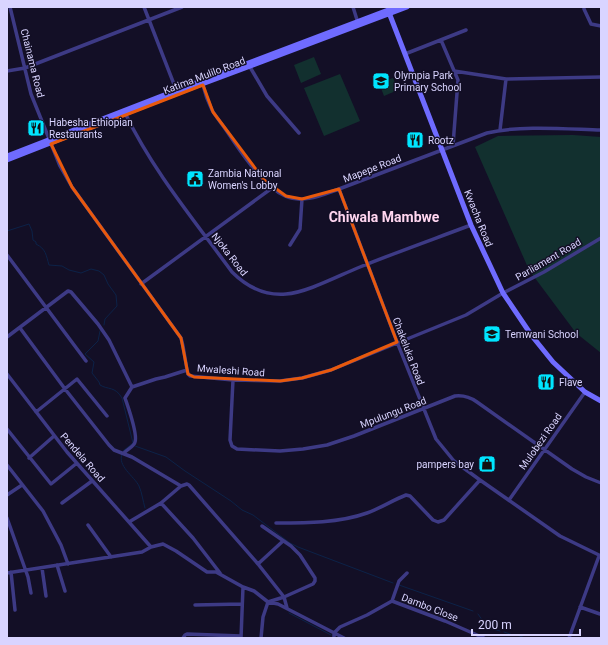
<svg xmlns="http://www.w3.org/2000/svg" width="608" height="645" font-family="Roboto,sans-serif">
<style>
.green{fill:#12302f}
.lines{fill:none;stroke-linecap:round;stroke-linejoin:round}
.stream{stroke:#0c2248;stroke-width:1}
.minor{stroke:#3d3a85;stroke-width:3.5}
.secondary{stroke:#6f6bff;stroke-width:5}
.marked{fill:none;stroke:#e8590c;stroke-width:3;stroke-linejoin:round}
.labels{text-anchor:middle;stroke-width:3;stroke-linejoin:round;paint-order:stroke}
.street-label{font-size:10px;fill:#d9d4ff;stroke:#130f26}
.poi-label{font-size:10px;fill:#d9d4ff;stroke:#130f26;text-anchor:start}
.district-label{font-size:14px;font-weight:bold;fill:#ffd6f0;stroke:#130f26}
</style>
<rect width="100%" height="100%" fill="#130f26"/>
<path class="green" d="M314,57l7,17 -20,9 -7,-18z
M340,74l20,47 -36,15 -20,-48z
M393,78l5,12 -14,6 -5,-13z
M573,135l28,2v216l-25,-20 -47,-63 -54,-123 23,-11z"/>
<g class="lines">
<path class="stream" d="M7,231l22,-7 3,7 1,9 3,2v2c10,5 10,11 13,21l13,1 7,4 12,3 10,-4 8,2 5,4 4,9 8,11 1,11 -12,13 -1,6
M100,331l-2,10 -13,13 9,8 -2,11 7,9 1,3c8,5 15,1 22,13l11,45 -10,8
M135,446l31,11 19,14 46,30 11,9 11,5 37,28 8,4 95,36
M122,454c-5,12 12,22 17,32 3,7 4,15 6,22
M399,585l74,26
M289,613l42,22
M478,614l9,13
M489,628l11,3
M504,632l9,3
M517,635l8,3"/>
<path class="minor" d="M10,7l21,87 29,72 12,21 109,151 2,8 4,24 1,4 2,2 43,4 47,1 22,-3 29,-8 135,-55 37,-22 41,-21 57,-34
M144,7l33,85
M353,7l5,16
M584,7v2l7,15 10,2
M441,40l17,40 -5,65
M405,54l61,-24
M250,67l17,29 32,37
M7,71l18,-3 157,-61
M454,71l52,8 95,-2
M203,85c2,9 5,17 9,25 4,7 10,14 14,20 14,21 37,56 59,66 18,8 37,-1 54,-7l148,-56c34,-8 79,-4 114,-3
M125,113c28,58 69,107 107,159 15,15 32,24 54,22 20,-1 54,-19 74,-27 37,-15 74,-28 111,-42
M500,130l6,-51
M339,189l58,153 39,97 18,22 26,19 80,56 41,20
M290,245l10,-16 2,-30
M7,255l79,106
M141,284l131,-96
M20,328l45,61 44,56 5,5 18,7 49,29
M7,337l61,-46 3,1 27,32 11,16 23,47
M7,374l60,78 84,95
M233,380l-3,60 2,6 5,3 43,2 23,-2 24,-4 27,-9 101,-40c9,-1 15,1 22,6l95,67 14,8 15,6
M36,412l41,-33 30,37
M7,429l44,55 26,-21
M124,453c3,-4 10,-6 11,-11 3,-8 -7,-35 -10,-44l7,-11 24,-8 9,-2 22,-7
M29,458l25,-22
M7,465l36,46 18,34 7,19
M7,495l15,-10
M509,500l76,-108
M62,503l30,-22
M161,503l32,35 27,35
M7,518l21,59 3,16
M129,522l32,-19 20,-17 6,-2 2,1 69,79 26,33 3,11
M276,523c31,0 63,0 91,-10 14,-5 26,-13 39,-18l4,1 23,24 5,2 6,-2 36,-40
M88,525l23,32
M258,564l25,-23
M57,565l8,26
M42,568l4,28
M11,572l4,38
M7,573l135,-21 9,-5 12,-3 13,7 31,21h9l27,15 -2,51
M243,587l11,4 14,11 10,2 66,34
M392,601l7,-20 8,-8
M195,605l47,-1
M580,607l20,7
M183,638l2,-3 2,-1 54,2
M261,638l2,-21 5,-15 16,-5 29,-13 2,-3v-3l-15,-23 -9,-9 -29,-20
M334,638v-5l6,-6 27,-12 25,-14 53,20 39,17
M569,638l30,-82"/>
<path class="secondary" d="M388,10l83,215 32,68 29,43 21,26 32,30 16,9
M7,156l170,-66 219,-83
M7,160l171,-67 229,-86"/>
</g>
<path class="marked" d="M203,85l10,27 51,68 22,16 16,3 37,-10 58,153 -66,28 -29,8 -22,3 -86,-4 -6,-3 -7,-36 -109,-151 -21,-43z"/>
<defs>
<g id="school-square" transform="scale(0.9)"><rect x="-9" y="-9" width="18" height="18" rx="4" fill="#00e5ff" stroke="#130f26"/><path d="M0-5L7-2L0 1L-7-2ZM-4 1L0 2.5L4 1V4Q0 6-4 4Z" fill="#111"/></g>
<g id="restaurant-square" transform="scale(0.9)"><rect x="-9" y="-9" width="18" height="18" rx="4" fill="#00e5ff" stroke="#130f26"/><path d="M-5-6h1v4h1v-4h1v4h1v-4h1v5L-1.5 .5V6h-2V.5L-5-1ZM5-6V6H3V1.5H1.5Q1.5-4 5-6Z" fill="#111"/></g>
<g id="civic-square" transform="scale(0.9)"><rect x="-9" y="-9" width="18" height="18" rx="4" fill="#00e5ff" stroke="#130f26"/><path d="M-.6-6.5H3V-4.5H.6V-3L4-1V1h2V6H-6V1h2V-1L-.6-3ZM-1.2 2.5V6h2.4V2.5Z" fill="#111"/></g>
<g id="shop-square" transform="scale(0.9)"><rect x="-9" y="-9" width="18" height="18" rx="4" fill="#00e5ff" stroke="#130f26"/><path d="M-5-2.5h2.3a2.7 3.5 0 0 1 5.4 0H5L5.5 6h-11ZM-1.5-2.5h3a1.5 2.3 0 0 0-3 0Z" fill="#111"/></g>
</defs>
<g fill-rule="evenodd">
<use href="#school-square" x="381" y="81"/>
<use href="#restaurant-square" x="36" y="128"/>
<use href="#restaurant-square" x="415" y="140"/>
<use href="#civic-square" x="195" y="179"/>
<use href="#school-square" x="492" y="334"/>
<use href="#restaurant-square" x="546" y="382"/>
<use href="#shop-square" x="487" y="464"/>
</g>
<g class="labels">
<g class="street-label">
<text transform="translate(33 63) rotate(76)" y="4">Chainama Road</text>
<text transform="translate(204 75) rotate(-21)" y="4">Katima Mulilo Road</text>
<text transform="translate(372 168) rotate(-21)" y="4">Mapepe Road</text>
<text transform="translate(479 218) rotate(68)" y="4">Kwacha Road</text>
<text transform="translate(230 254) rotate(52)" y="4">Njoka Road</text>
<text transform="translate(548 259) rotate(-30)" y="4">Parliament Road</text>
<text transform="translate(409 351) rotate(69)" y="4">Chakeluka Road</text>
<text transform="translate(231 370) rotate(4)" y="4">Mwaleshi Road</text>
<text transform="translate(393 412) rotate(-21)" y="4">Mpulungu Road</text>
<text transform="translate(540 441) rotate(-55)" y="4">Mulobezi Road</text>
<text transform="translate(83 457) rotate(49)" y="4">Pendela Road</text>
<text transform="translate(430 607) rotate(21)" y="4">Dambo Close</text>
</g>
<g class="poi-label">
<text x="394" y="79">Olympia Park<tspan x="394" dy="12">Primary School</tspan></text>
<text x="49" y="126">Habesha Ethiopian<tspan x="49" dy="12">Restaurants</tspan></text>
<text x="428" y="144">Rootz</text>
<text x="208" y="177">Zambia National<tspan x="208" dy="12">Women's Lobby</tspan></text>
<text x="505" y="338">Temwani School</text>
<text x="559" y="386">Flave</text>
<text x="474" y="468" text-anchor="end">pampers bay</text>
</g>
<g class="district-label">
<text x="384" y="222">Chiwala Mambwe</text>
</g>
</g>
<rect width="608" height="645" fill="none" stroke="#d9d4ff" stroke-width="16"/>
<path d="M472 629v6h108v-6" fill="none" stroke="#d9d4ff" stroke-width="2"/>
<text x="478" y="629" font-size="12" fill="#d9d4ff" stroke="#130f26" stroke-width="3" paint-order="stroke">200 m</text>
</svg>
